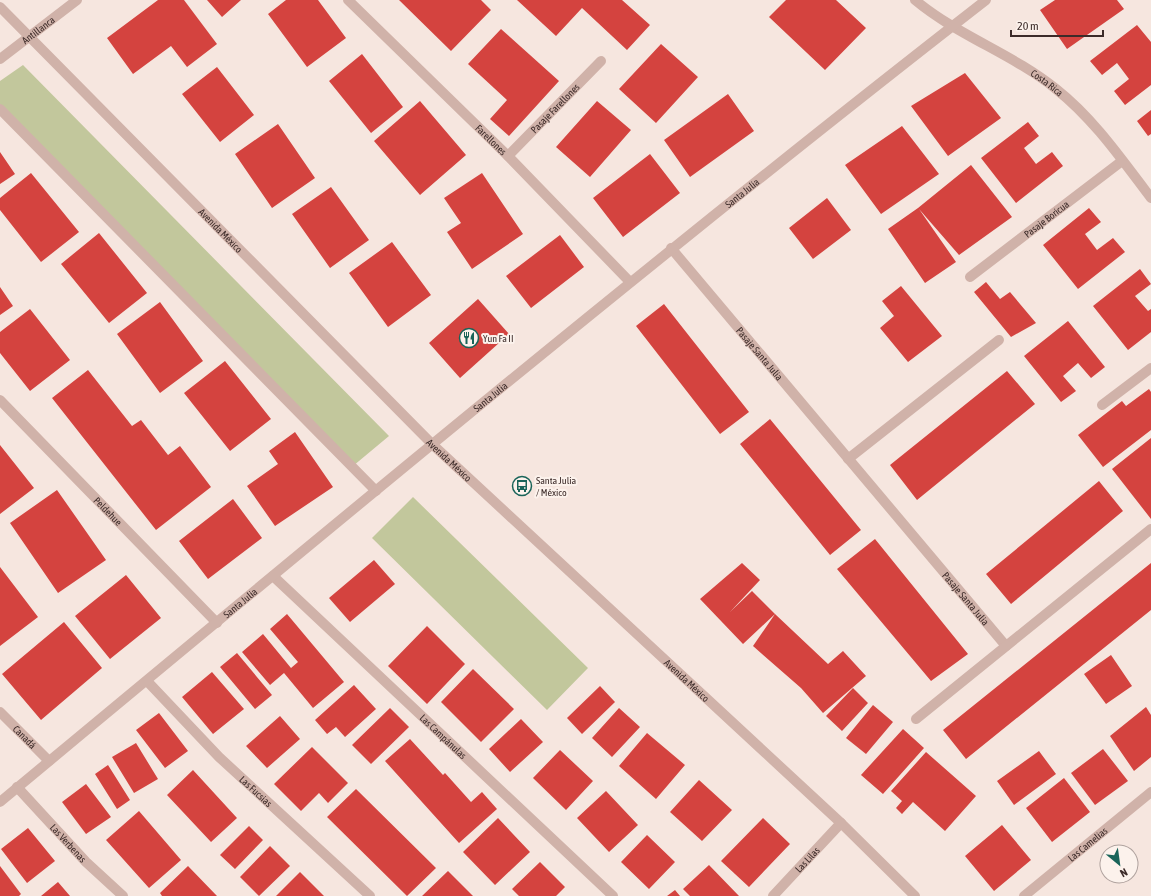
<svg xmlns="http://www.w3.org/2000/svg" width="1151" height="896" font-family="'Asap Condensed',sans-serif">
<style>
.green{fill:#c2c79c}
.building{fill:#d4433f}
.lines{fill:none;stroke-linecap:round;stroke-linejoin:round}
.minor{stroke:#d0b2a9;stroke-width:10}
.labels{text-anchor:middle;stroke-width:4;stroke-linejoin:round;paint-order:stroke}
.street-label{font-size:10px;fill:#3c2b29;stroke:#fcf2ec}
.poi-label{font-size:10px;fill:#3c2b29;stroke:#fcf2ec;text-anchor:start}
</style>
<rect width="100%" height="100%" fill="#f6e6df"/>
<path class="green" d="M23,65l366,371 -36,30 -353,-360v-25z
M413,497l175,171 -41,42 -175,-172z"/>
<path class="building" d="M158,0h26l33,44 -30,23 -16,-21 -38,28 -26,-36z
M207,0h34l-19,17z
M286,0h32l28,38 -39,29 -39,-53z
M399,0h82l10,10 -40,41z
M517,0h105l28,25 -23,25 -45,-42 -26,28z
M786,0h50l30,28 -41,42 -56,-53z
M1055,0h62l7,9 -57,40 -27,-39z
M1137,25l14,17v43l-26,20 -11,-14 15,-12 -12,-16 -15,12 -12,-14z
M501,29l58,52 -50,55 -19,-17 17,-19 -39,-36z
M661,44l37,33 -42,46 -37,-34z
M362,54l41,53 -32,26 -42,-52z
M217,67l37,48 -34,27 -38,-48z
M965,73l36,45 -53,38 -37,-50z
M728,94l26,37 -64,46 -26,-37z
M420,101l46,54 -46,40 -46,-54z
M597,101l34,29 -41,47 -34,-30z
M1151,110v24l-3,2 -11,-15z
M1028,122l11,14 -15,12 12,16 16,-12 11,14 -47,37 -35,-45z
M278,124l37,54 -43,30 -37,-54z
M902,126l37,48 -58,40 -36,-49z
M0,152l15,22 -15,10z
M650,154l30,39 -57,44 -30,-39z
M971,165l41,52 -53,38 -40,-46 37,53 -31,21 -37,-54 30,-21z
M31,173l48,59 -38,30 -41,-52v-12z
M482,173l41,61 -51,35 -25,-37 14,-9 -17,-25z
M331,187l38,53 -39,28 -38,-54z
M827,198l24,32 -38,29 -24,-31z
M1089,208l12,14 -16,12 12,16 16,-12 12,14 -47,37 -35,-44z
M99,233l48,60 -38,30 -48,-59z
M560,235l24,32 -53,41 -25,-32z
M392,242l39,53 -43,32 -39,-54z
M1140,269l11,15 -16,12 13,15 3,-2v23l-23,18 -35,-44z
M986,282l14,17 10,-7 26,31 -25,14 -37,-45z
M901,286l41,50 -34,26 -28,-34 14,-12 -12,-15z
M0,287l13,19 -13,9z
M478,299l31,35 -49,44 -31,-35z
M160,302l43,59 -43,32 -43,-59z
M664,304l85,108 -29,22 -84,-108z
M30,309l40,51 -40,31 -30,-38v-21z
M1068,321l37,46 -14,11 -13,-15 -15,13 13,15 -15,11 -37,-46z
M225,361l46,58 -41,32 -46,-58z
M88,370l44,56 9,-6 27,35 12,-9 31,41 -55,43 -104,-132z
M1007,371l28,33 -118,96 -27,-35z
M1149,389l2,3v38l-48,37 -25,-32 44,-34 4,5z
M770,419l91,111 -31,25 -90,-111z
M295,432l38,55 -58,39 -28,-40 31,-22 -9,-13z
M1151,438v81l-39,-50z
M0,445l34,43 -34,26z
M1099,481l24,30 -112,93 -25,-30z
M57,490l49,70 -48,33 -48,-70z
M233,499l29,39 -54,41 -29,-38z
M875,539l93,115 -37,27 -94,-112z
M374,560l21,24 -45,38 -21,-24z
M742,563l18,17 -30,32 22,-21 23,23 -32,30 -43,-45z
M1151,563v47l-185,149 -23,-29z
M0,567l38,50 -38,29z
M126,575l35,43 -51,41 -35,-43z
M287,614l57,68 -31,26 -29,-35 -14,12 -28,-33 21,-18 28,34 7,-6 -28,-33z
M775,614l53,50 15,-13 23,25 -43,37 -22,-25 -48,-42z
M64,622l38,46 -61,52 -39,-46z
M427,626l38,38 -38,40 -39,-38z
M237,653l35,42 -17,14 -35,-42z
M1111,655l21,31 -26,18 -22,-30z
M473,669l41,40 -33,33 -40,-40z
M212,672l32,37 -31,25 -31,-37z
M354,685l22,24 -31,28 -9,-10 -9,7 -12,-14z
M600,686l15,16 -33,32 -15,-16z
M853,688l15,15 -26,28 -16,-15z
M873,705l20,17 -27,32 -20,-16z
M1146,707l5,8v42l-17,14 -24,-35z
M390,708l19,19 -38,37 -19,-19z
M619,708l21,19 -28,30 -20,-19z
M159,713l29,38 -23,17 -29,-38z
M280,716l20,23 -33,29 -21,-22z
M521,719l22,23 -33,30 -21,-23z
M903,729l21,19 -41,46 -22,-19z
M647,733l38,32 -29,34 -37,-33z
M410,739l33,36 2,-2 26,29 11,-10 15,17 -38,34 -74,-82z
M136,743l22,36 -24,14 -22,-36z
M312,747l36,36 -20,20 -9,-10 -18,18 -27,-27z
M1103,749l25,32 -33,24 -24,-32z
M560,750l33,31 -27,29 -33,-32z
M1039,751l17,23 -42,31 -17,-24z
M926,752l50,44 -31,35 -32,-29 -11,12 -6,-6 6,-7 -11,-10z
M108,765l22,35 -13,9 -22,-35z
M193,770l44,48 -26,24 -44,-47z
M1064,778l26,34 -38,30 -26,-34z
M699,780l33,30 -30,31 -32,-29z
M86,784l25,33 -25,17 -24,-32z
M356,789l80,79 -29,28 -80,-79z
M606,791l32,34 -29,27 -32,-34z
M139,811l42,49 -32,28 -43,-48z
M498,818l32,34 -35,33 -32,-33z
M763,818l27,26 -41,43 -28,-26z
M1002,825l29,35 -37,31 -29,-35z
M249,826l14,14 -28,29 -15,-14z
M28,828l27,33 -28,22 -26,-34z
M647,835l28,27 -26,27 -28,-27z
M270,846l20,20 -31,30 -19,-19z
M540,862l25,25 -9,9h-37l-7,-7z
M709,865l30,31h-49l-7,-7z
M0,866l21,28 -2,2h-19z
M188,866l29,30h-55l-2,-3z
M448,871l25,25h-51z
M300,872l24,24h-48z
M58,882l12,14h-29z
M675,890l5,6h-13z"/>
<g class="lines">
<g class="minor">
<path id="s1" d="M348,0l160,156 122,126"/>
<path id="s2" d="M915,0c43,36 98,54 141,89 38,30 66,71 95,109"/>
<path id="s3" d="M0,7l433,438 408,378 74,73"/>
<path id="s4" d="M0,59l77,-59"/>
<path d="M0,109l376,382"/>
<path id="s5" d="M508,156l93,-95"/>
<path id="s6" d="M671,248l335,398"/>
<path id="s7" d="M970,277l152,-116"/>
<path id="s8" d="M0,400l217,223"/>
<path d="M1102,405l49,-37"/>
<path d="M848,459l151,-119"/>
<path id="s9" d="M273,576l340,320"/>
<path id="s10" d="M147,681l72,76 151,139"/>
<path id="s11" d="M0,712l49,49"/>
<path d="M916,719l235,-190"/>
<path id="s12" d="M17,787l69,75 37,34"/>
<path id="s13" d="M0,802c326,-271 652,-542 986,-802"/>
<path id="s14" d="M773,896l68,-73"/>
<path id="s15" d="M1024,896l127,-104"/>
</g>
</g>
<defs>
<g id="restaurant-ring" transform="scale(1)"><circle r="9.5" fill="#fcf2ec" stroke="#196459" stroke-width="1.5"/><path d="M-5-6h1v4h1v-4h1v4h1v-4h1v5L-1.5 .5V6h-2V.5L-5-1ZM5-6V6H3V1.5H1.5Q1.5-4 5-6Z" fill="#196459"/></g>
<g id="bus-ring" transform="scale(1)"><circle r="9.5" fill="#fcf2ec" stroke="#196459" stroke-width="1.5"/><path d="M-5-6H5V4H4V6H2V4H-2V6H-4V4H-5ZM-3.5-4V0h7V-4ZM-3.5 1.2v1.5H-2V1.2ZM2 1.2v1.5H3.5V1.2Z" fill="#196459"/></g>
</defs>
<g fill-rule="evenodd">
<use href="#restaurant-ring" x="469" y="338"/>
<use href="#bus-ring" x="522" y="486"/>
</g>
<g class="labels">
<g class="street-label">
<text dy="4" stroke="none"><textPath href="#s4" startOffset="48">Antillanca</textPath></text>
<text dy="4" stroke="none"><textPath href="#s2" startOffset="156">Costa Rica</textPath></text>
<text dy="4" stroke="none"><textPath href="#s5" startOffset="67">Pasaje Farellones</textPath></text>
<text dy="4" stroke="none"><textPath href="#s1" startOffset="200">Farellones</textPath></text>
<text dy="4" stroke="none"><textPath href="#s13" startOffset="960">Santa Julia</textPath></text>
<text dy="4" stroke="none"><textPath href="#s7" startOffset="96">Pasaje Boricua</textPath></text>
<text dy="4" stroke="none"><textPath href="#s3" startOffset="314">Avenida México</textPath></text>
<text dy="4" stroke="none"><textPath href="#s6" startOffset="138">Pasaje Santa Julia</textPath></text>
<text dy="4" stroke="none"><textPath href="#s13" startOffset="636">Santa Julia</textPath></text>
<text dy="4" stroke="none"><textPath href="#s3" startOffset="638">Avenida México</textPath></text>
<text dy="4" stroke="none"><textPath href="#s8" startOffset="155">Peldehue</textPath></text>
<text dy="4" stroke="none"><textPath href="#s6" startOffset="458">Pasaje Santa Julia</textPath></text>
<text dy="4" stroke="none"><textPath href="#s13" startOffset="312">Santa Julia</textPath></text>
<text dy="4" stroke="none"><textPath href="#s3" startOffset="962">Avenida México</textPath></text>
<text dy="4" stroke="none"><textPath href="#s9" startOffset="234">Las Campánulas</textPath></text>
<text dy="4" stroke="none"><textPath href="#s11" startOffset="35">Canadá</textPath></text>
<text dy="4" stroke="none"><textPath href="#s10" startOffset="155">Las Fucsias</textPath></text>
<text dy="4" stroke="none"><textPath href="#s12" startOffset="76">Las Verbenas</textPath></text>
<text dy="4" stroke="none"><textPath href="#s15" startOffset="82">Las Camelias</textPath></text>
<text dy="4" stroke="none"><textPath href="#s14" startOffset="50">Las Lilas</textPath></text>
</g>
<g class="poi-label">
<text x="483" y="342">Yun Fa II</text>
<text x="536" y="484">Santa Julia<tspan x="536" dy="12">/ México</tspan></text>
</g>
</g>
<g transform="translate(1119 864) rotate(151)"><circle r="19" fill="#fcf2ec" stroke="#afa29e"/>
<path d="M0-3L7 15L0 10L-7 15Z" fill="#196459"/>
<text y="-6" font-size="11" font-weight="bold" text-anchor="middle" fill="#3c2b29">N</text>
</g>
<path d="M1011 30v6h92v-6" fill="none" stroke="#3c2b29" stroke-width="2"/>
<text x="1017" y="30" font-size="12" fill="#3c2b29" stroke="#fcf2ec" stroke-width="3" paint-order="stroke">20 m</text>
</svg>
